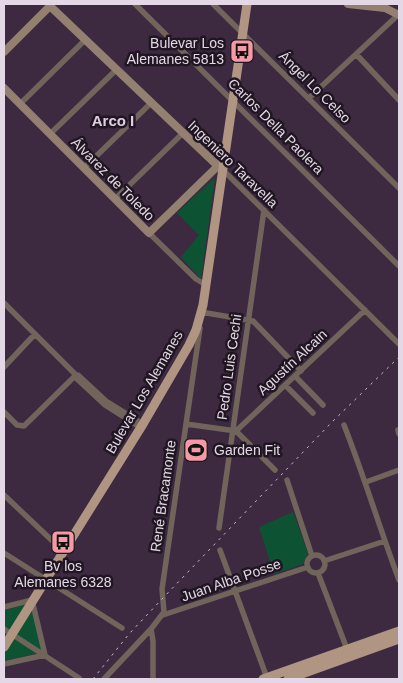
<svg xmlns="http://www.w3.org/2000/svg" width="403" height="683" font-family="Arial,sans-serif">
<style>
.green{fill:#0d5333}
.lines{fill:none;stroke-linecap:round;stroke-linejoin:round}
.street{stroke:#71645b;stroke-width:5.5}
.secondary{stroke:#948071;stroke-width:8}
.primary{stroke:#af9582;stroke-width:9}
.rail{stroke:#c7b9c9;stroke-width:1;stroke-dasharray:2.5 5;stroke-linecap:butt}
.labels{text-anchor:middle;stroke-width:5;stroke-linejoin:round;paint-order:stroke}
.poi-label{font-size:14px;fill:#e4d7e6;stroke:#1f1621;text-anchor:end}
.street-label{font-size:14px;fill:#e4d7e6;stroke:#1f1621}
.neighbourhood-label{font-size:15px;font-weight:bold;fill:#e3cae7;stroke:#1f1621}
</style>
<rect width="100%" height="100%" fill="#3d2a41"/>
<path class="green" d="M215,177l-14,102 -20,-22 18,-22 -22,-22z
M293,512l15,41 -5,11 -29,10 -15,-47z
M28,604l3,2 11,46 -38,9v-51z"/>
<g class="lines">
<path class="street" d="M135,4l264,262
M213,4l186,184
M356,54l43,46
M309,98l90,-84
M20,104l65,-64
M50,134l66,-64
M84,168l67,-65
M223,170l176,174
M115,199l68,-66
M149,233l47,46 10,6
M4,303l72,72v3l29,27 36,23
M201,316v-4l52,9 48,50
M4,367l31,-33
M76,375h2l28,26 37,23
M295,376l28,29
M285,385l28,28
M4,412l13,13 7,1 52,-51
M186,424l50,7 39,39
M344,425c20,51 36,104 55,155
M398,430l1,4
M236,431l129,-121
M287,480l25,76
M366,482l33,-12
M4,495l59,56
M219,528l45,-318
M220,550l47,128
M4,553l118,75
M307 564a9 9 0 1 1 18 0a9 9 0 1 1-18 0Z
M324,561l61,-20
M318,573l29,76
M4,607l28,-7 13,55
M163,615l145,-48
M4,629l75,49
M151,629l2,12v38
M4,664l41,-9
M104,679l47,-50 13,-17 -2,-23 38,-261"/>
<path class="secondary" d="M348,4l37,4 14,7
M4,52l46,-46 170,162
M4,88l145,145 75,-73"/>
<path class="primary" d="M4,647l139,-223 46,-79 7,-15 7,-25 44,-301
M263,679l136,-48
M288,679l111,-40"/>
<path class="rail" d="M93,679l36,-45 33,-35 170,-177 67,-65"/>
</g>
<defs>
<g id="bus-square" transform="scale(1.25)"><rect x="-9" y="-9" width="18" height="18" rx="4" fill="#f49aa4" stroke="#1f1621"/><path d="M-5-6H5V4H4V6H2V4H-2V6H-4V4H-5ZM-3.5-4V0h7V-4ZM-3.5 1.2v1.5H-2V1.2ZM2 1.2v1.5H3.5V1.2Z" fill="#111"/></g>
<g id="stadium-square" transform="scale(1.25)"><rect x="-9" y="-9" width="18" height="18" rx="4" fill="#f49aa4" stroke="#1f1621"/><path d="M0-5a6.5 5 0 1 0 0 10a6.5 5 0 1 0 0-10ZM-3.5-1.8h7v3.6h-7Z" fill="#111"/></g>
</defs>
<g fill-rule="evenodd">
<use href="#bus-square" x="242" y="51"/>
<use href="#stadium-square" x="196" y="450"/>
<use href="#bus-square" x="63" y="542"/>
</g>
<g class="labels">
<g class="poi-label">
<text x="224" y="48">Bulevar Los<tspan x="224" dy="16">Alemanes 5813</tspan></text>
<text x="214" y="455" text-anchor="start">Garden Fit</text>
<text x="63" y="571" text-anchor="middle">Bv los<tspan x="63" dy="16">Alemanes 6328</tspan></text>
</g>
<g class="street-label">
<text transform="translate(315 87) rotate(45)" y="5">Ángel Lo Celso</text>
<text transform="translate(276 126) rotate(45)" y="5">Carlos Della Paolera</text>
<text transform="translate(233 164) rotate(44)" y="5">Ingeniero Taravella</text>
<text transform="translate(113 179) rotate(45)" y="5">Álvarez de Toledo</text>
<text transform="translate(292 362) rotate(-43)" y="5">Agustín Alcain</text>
<text transform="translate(229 367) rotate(-82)" y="5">Pedro Luis Cechi</text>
<text transform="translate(144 392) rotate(-60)" y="5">Bulevar Los Alemanes</text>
<text transform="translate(163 496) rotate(-82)" y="5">René Bracamonte</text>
<text transform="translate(231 580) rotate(-19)" y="5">Juan Alba Posse</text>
</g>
<g class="neighbourhood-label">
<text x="113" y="126">Arco I</text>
</g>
</g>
<rect width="403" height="683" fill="none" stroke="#e4d7e6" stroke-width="10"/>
</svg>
